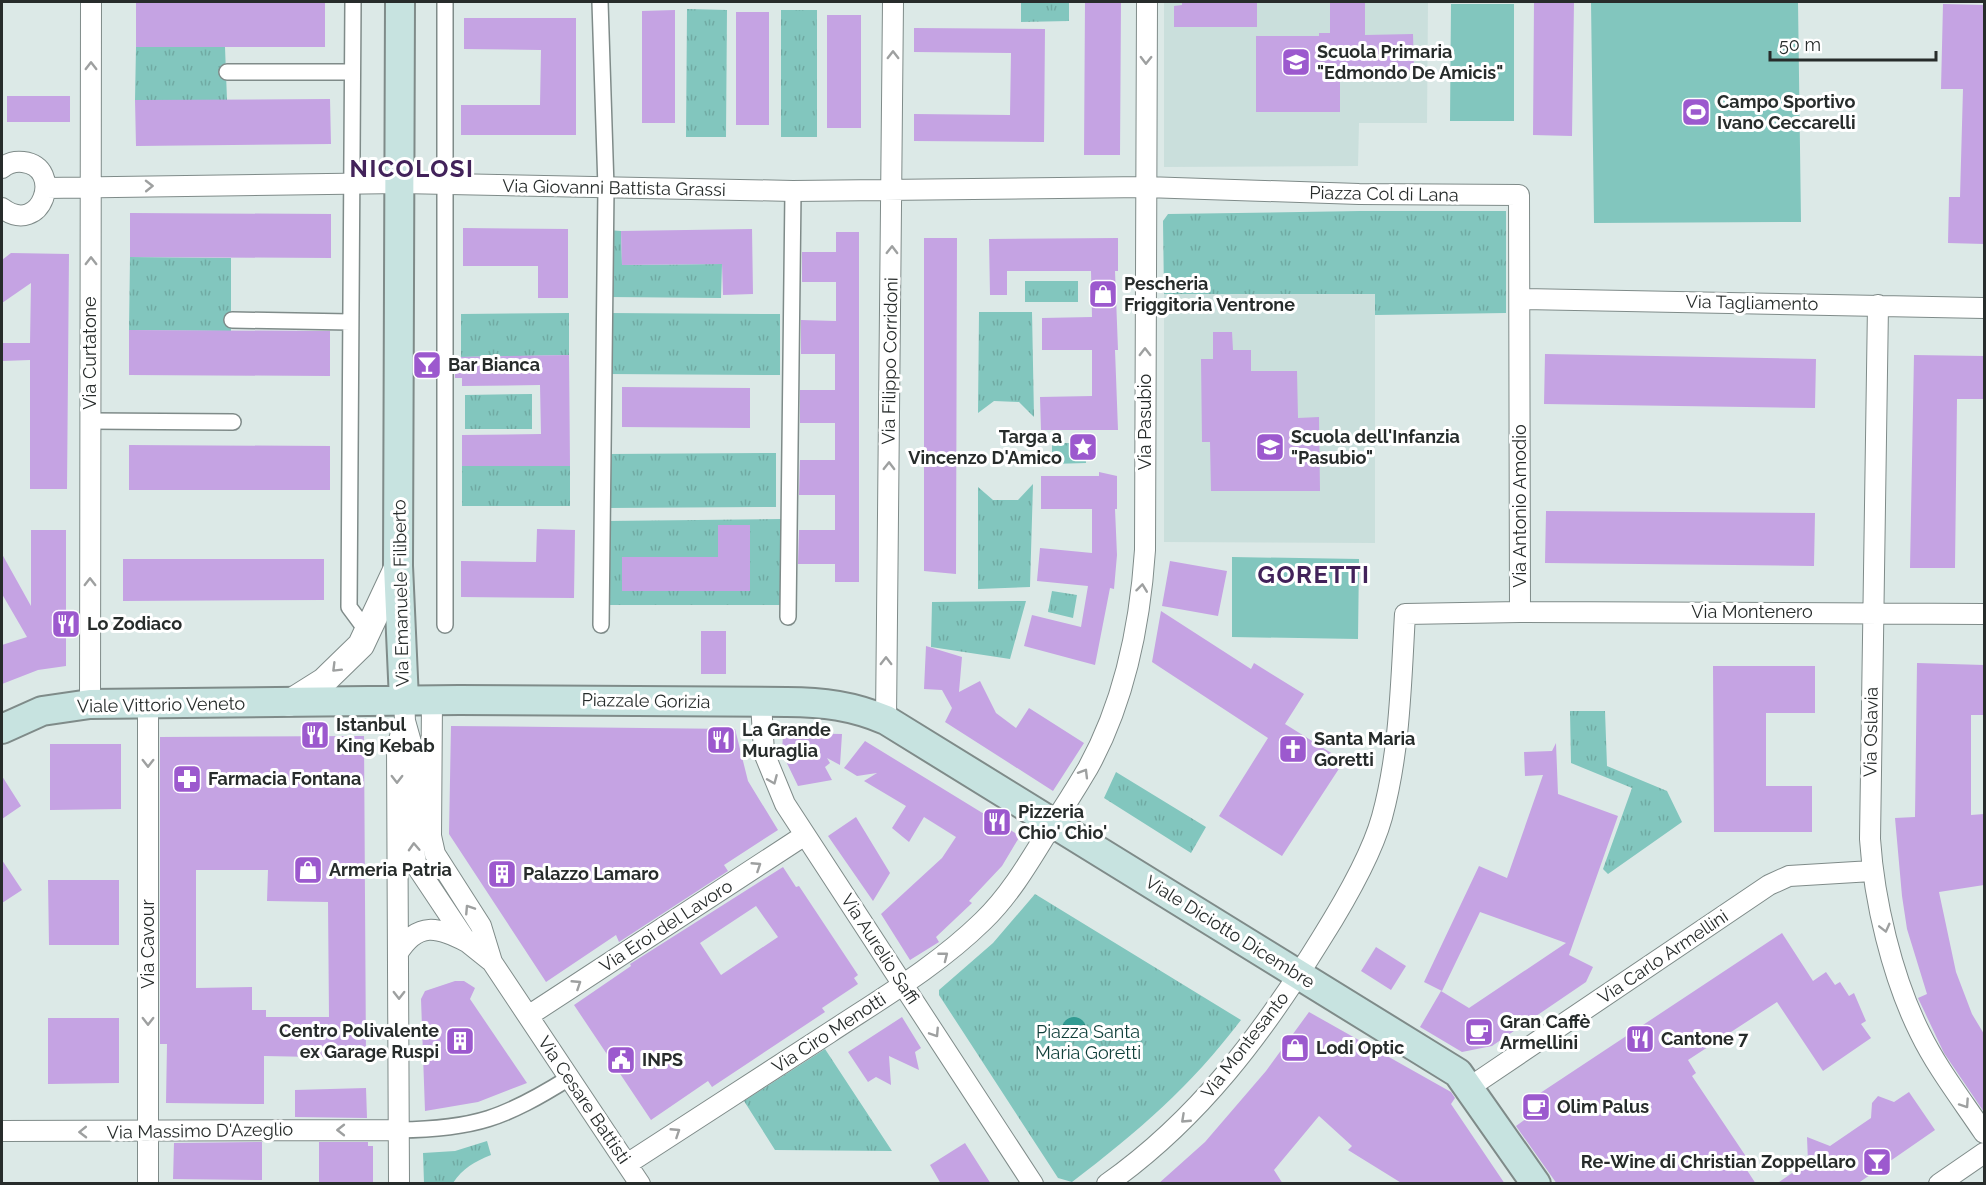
<svg xmlns="http://www.w3.org/2000/svg" width="1986" height="1185" font-family="Raleway,sans-serif">
<style>
.built{fill:#cadfdc}
.grass{fill:url(#grass-tufts)}
.pitch{fill:#82c6be}
.water{fill:url(#water-waves)}
.building{fill:#c5a3e3;fill-rule:evenodd}
.lines{fill:none;stroke-linecap:round;stroke-linejoin:round}
.pedestrian-casing{stroke:#7f8b89;stroke-width:18}
.minor-casing{stroke:#7f8b89;stroke-width:22}
.tertiary-casing{stroke:#7f8b89;stroke-width:28}
.secondary-casing{stroke:#7f8b89;stroke-width:32}
.pedestrian{stroke:#fff;stroke-width:15}
.minor{stroke:#fff;stroke-width:20}
.tertiary{stroke:#fff;stroke-width:26}
.secondary{stroke:#c7e3e0;stroke-width:28}
.oneway{stroke:#9ea0a0}
.labels{text-anchor:middle;stroke-width:6;stroke-linejoin:round;paint-order:stroke}
.poi-label{font-size:18px;font-weight:bold;fill:#272c2b;stroke:#fff;text-anchor:start}
.street-label{font-size:18px;fill:#272c2b;stroke:#fff}
.park-label{font-size:18px;fill:#103f3a;stroke:#fff}
.district-label{font-size:24px;font-weight:bold;letter-spacing:1.5px;fill:#42225a;stroke:#fff}
</style>
<defs>
<pattern id="grass-tufts" width="24" height="20" patternUnits="userSpaceOnUse" patternTransform="scale(1.5)"><rect width="24" height="20" fill="#82c6be"/><path d="M3 7l-1-3M5 7V3M7 7l1-3M15 17l-1-3M17 17v-4M19 17l1-3" fill="none" stroke="#70aaa3"/></pattern>
<pattern id="water-waves" width="16" height="10" patternUnits="userSpaceOnUse" patternTransform="scale(1.5)"><rect width="16" height="10" fill="#319b92"/><path d="M0 5q4-4 8 0t8 0" fill="none" stroke="#2a7f77"/></pattern>
</defs>
<rect width="100%" height="100%" fill="#dce9e7"/>
<path class="built" d="M1164,2h264l-1,121h-68l-1,43 -194,1z
M1164,294h211v249l-211,-1z"/>
<path class="grass" d="M1021,2h48v19l-48,1z
M687,9l40,1 -1,127h-40z
M781,10h36v127h-36z
M136,47h89l2,53h-92z
M1360,211h146v102l-131,2v-21h-211l-1,-73 5,-7z
M608,230l13,1 1,34 100,-1 -1,34 -113,-1z
M130,257l101,1v73l-102,-1z
M1025,281h53v21h-53z
M979,312h53l2,105 -15,-15 -25,-1 -16,12z
M569,313v42l-108,2v-43z
M608,313l172,1v61l-173,-1z
M532,394v35h-67v-34z
M1052,443h33l1,20 -34,1z
M776,453v54l-168,1v-54z
M462,466h108v40h-108z
M1033,484l-3,103 -52,2v-102l15,13h25z
M783,519l1,86h-177v-84z
M1052,591l25,4 -4,23 -25,-6z
M1026,601l-16,58 -79,-12 1,-45z
M1570,711h35l2,55 60,25 15,31 -74,52 -5,-5 29,-81 -61,-25z
M1116,772l90,55 -15,26 -87,-55z
M1035,894l206,126c-51,67 -102,111 -169,162l-14,-4 -119,-183v-5l54,-47z
M825,1049l67,102 -117,-1 -31,-49z
M487,1141l4,14c-17,7 -28,13 -38,28h-29l-1,-30 32,-2z"/>
<path class="pitch" d="M1591,2h207l3,220 -207,1z
M1451,4h63v117h-64z
M1232,557l127,2 -1,80 -126,-2z"/>
<path class="water" d="M1062 1029a12 12 0 1 1 24 0a12 12 0 1 1-24 0Z"/>
<path class="building" d="M136,2h189v45h-189z
M1085,2h36l-1,153h-36z
M1182,2h75v25h-83v-21l8,-1z
M1330,2h35v33l48,-1 1,36 -74,2v40h-84v-76h63v-3h11z
M1534,2h40l-2,134 -39,-1z
M1943,4l41,1v239l-36,-1 1,-46h11l3,-108h-22z
M675,10v113h-33v-112z
M736,12h33v113h-33z
M827,15h34v113h-34z
M464,18h112v117h-115v-30h79l1,-55 -77,-1z
M914,28l131,1 -1,113 -130,-1v-27l96,1 1,-62 -97,-1z
M7,96h63v26h-63z
M330,99l1,45 -195,2 -1,-46z
M130,213l201,1v44l-201,-1z
M463,228l105,1v69h-30v-32h-75z
M752,229l1,65 -30,1 -1,-31 -100,1 -1,-34z
M836,232h23v350h-24v-18h-37l1,-34h36v-35h-36l1,-35h35v-37h-35v-33h35v-36h-34v-34l35,1v-39h-34v-30h34z
M924,238h33l-1,336 -32,-3z
M1118,238v33h-3l3,79h-3l3,80h-77l-1,-33 52,-1v-46h-50v-32l50,-1 -1,-46h-84v24h-17l-1,-56z
M11,253l58,1 -2,235h-37v-129l-28,1v-18h28l1,-60 -29,20v-43z
M129,330l201,1v45l-201,-1z
M1213,332h19l1,18h18v21h46l1,47 21,-1 1,74h-109l-1,-49h-8l-1,-83h12z
M417,353h18v24h-19z
M1545,354l271,5 -1,49 -271,-4z
M569,355l1,111h-108v-31l79,-1 -1,-49 -78,1v-8h-7v-21z
M1914,355l70,1v43h-27l-2,169h-45z
M622,387l128,1v40l-128,-1z
M129,445l201,1v44h-201z
M1099,472l18,4v33h-2l2,46 -3,34 -4,-1 -15,77 -71,-19 8,-31 49,12 7,-41 -51,-5 3,-33 52,5v-44h-51v-33h58z
M1546,511l269,2 -1,53 -269,-3z
M718,525h32v66h-128v-34h96z
M537,529l38,1 -1,68 -113,-1v-36l75,1z
M31,530h35v136l-28,4 -36,14v-39l25,-8 -25,-43v-40l29,52z
M123,559h201v41l-201,1z
M1170,561l57,10 -9,45 -56,-10z
M1161,611l90,58 3,-6 50,31 -19,30 59,37 -62,95 -63,-40 49,-78 -116,-76z
M701,631h25v43h-25z
M926,646l36,11 -3,35 21,-11 16,32 20,15 13,-20 55,35 -31,48 -108,-69 7,-14 -10,-18 -18,-1z
M1917,663l67,2v50h-13v100l13,-1v71l-45,7 17,80 16,42 12,20v78l-40,-59 -26,-55 9,-4 -20,-65 -5,-33 -7,-78 20,-1z
M1713,666h102v47h-49v73h46v46h-98z
M451,726l284,3 13,52 30,49 -54,35 4,6 -109,71 -3,-7 -70,47 -97,-148z
M783,733l59,1 -2,31 -13,-7 3,5 -5,4 7,13 -34,6 -16,-33z
M364,736l2,322 -102,-2v48l-98,-1 1,-59h-7v-307zM196,870h72l-1,31 61,1 1,115h-63v-7h-14v-23l-56,1z
M865,741l155,95 -18,30 -33,35 3,2 -36,34 3,5 -29,18 -29,-46 61,-56 14,-21 -32,-20 -15,25 -17,-14 14,-22 -42,-25 13,-8 -20,3 -13,-8z
M1556,743l2,51 60,22 -49,139 24,12 -7,15 -94,64 -30,6 -42,-25 21,-36 28,17 97,-65 -86,-31 -38,79 -18,-9 55,-116 28,12 36,-103 -18,1 -1,-24 28,-1z
M50,744h71v65l-71,1z
M2,776l19,30 -19,13z
M856,817l34,56 -17,28 -45,-65z
M2,860l20,30 -20,13z
M783,867l13,20 3,-1 59,89 -4,3 4,6 -36,24 3,4 -113,75 -4,-6 -57,39 -77,-115 57,-39 -1,-2zM756,906l22,31 -57,38 -21,-32z
M48,880h71v65h-70z
M1782,933l31,48 13,-9 9,13 5,-3 9,14 5,-3 12,28 -5,3 10,14 -48,33 -46,-69 -89,58 8,13 -4,3 55,82 -6,3 15,23h-199l-41,-58 14,-10 -8,-11z
M1376,947l30,19 -15,24 -30,-19z
M455,981h9l11,7 -5,11 57,84 -49,19 -53,9 -4,-112 4,-8z
M1309,1012l142,80 4,6 -4,6 54,80h-102l-55,-34 4,-4 -33,-30 -45,54 9,14h-125l47,-42 61,-71z
M902,1017l19,31 -6,4 4,18 -30,-14 2,29 -15,-8 -8,5 -20,-30z
M48,1018h71v65l-71,1z
M366,1088l1,30 -72,-1v-27z
M1909,1092l26,38 -78,54h-81l32,-22 -1,-25 23,9 41,-28 1,-15 6,-7 16,6z
M262,1142v38l-89,-1 1,-36z
M319,1142h49v4h5v38l-54,-1z
M965,1143l26,41h-50l-11,-19z"/>
<g class="lines">
<g class="pedestrian-casing">
<path id="pedestrian" d="M353,2l-4,605 20,27
M445,2v623
M600,2l6,186 -5,437
M227,72h124
M232,320l118,2
M91,421l142,1
M788,617l5,-426
M399,1130c76,-1 106,-12 170,-52"/>
</g>
<g class="minor-casing">
<path id="minor" d="M2,168c6,-5 13,-7 21,-6 42,5 19,76 -21,46
M46,188l355,-5 392,8 352,-4 214,7 160,1 1,417 -115,2c-4,68 -5,137 -23,203 -11,40 -39,87 -61,122 -58,94 -122,180 -214,245
M1520,299l464,9
M1878,305l-8,534c4,61 22,138 50,194 17,35 42,67 64,100
M1520,612l464,2
M432,700l-1,136 4,18 46,72 11,36 148,222
M761,702l3,51 21,51 248,380
M90,704l1,-702
M886,720l7,-718
M405,721l7,25 2,106 3,15 50,75 25,20
M398,953c20,-32 40,-26 69,-11
M528,1016l277,-181
M1470,1087l299,-202 20,-9 83,-5
M2,1131l397,-1
M627,1164c67,-44 135,-87 202,-131 53,-35 108,-67 154,-112 26,-25 45,-57 64,-88 14,-21 28,-43 41,-65 37,-67 52,-142 57,-218l2,-548
M148,1184v-480
M399,1184l-2,-438 8,-25 -1,-21
M1939,1184l45,-31"/>
</g>
<g class="tertiary-casing">
<path id="tertiary" d="M289,703l35,-22 37,-36 37,-79"/>
</g>
<g class="secondary-casing">
<path id="secondary" d="M400,2l-2,564 6,134
M2,729l40,-18 48,-7 369,-4 328,2c36,0 66,4 99,18l572,353 78,111"/>
</g>
<use href="#pedestrian" class="pedestrian"/>
<use href="#minor" class="minor"/>
<use href="#tertiary" class="tertiary"/>
<use href="#secondary" class="secondary"/>
</g>
<defs><path id="oneway-chevron" d="M-2-3.5L2.5 0L-2 3.5" fill="none" stroke-width="1.6" stroke-linecap="round" stroke-linejoin="round" transform="scale(1.5)"/></defs>
<g class="oneway">
<use href="#oneway-chevron" transform="translate(893 55) rotate(-90)"/>
<use href="#oneway-chevron" transform="translate(1146 60) rotate(91)"/>
<use href="#oneway-chevron" transform="translate(91 66) rotate(-90)"/>
<use href="#oneway-chevron" transform="translate(149 186) rotate(-1)"/>
<use href="#oneway-chevron" transform="translate(892 250) rotate(-89)"/>
<use href="#oneway-chevron" transform="translate(91 261) rotate(-90)"/>
<use href="#oneway-chevron" transform="translate(1145 352) rotate(-90)"/>
<use href="#oneway-chevron" transform="translate(889 466) rotate(-89)"/>
<use href="#oneway-chevron" transform="translate(90 582) rotate(-90)"/>
<use href="#oneway-chevron" transform="translate(1142 588) rotate(-83)"/>
<use href="#oneway-chevron" transform="translate(886 661) rotate(-90)"/>
<use href="#oneway-chevron" transform="translate(336 668) rotate(135)"/>
<use href="#oneway-chevron" transform="translate(148 763) rotate(90)"/>
<use href="#oneway-chevron" transform="translate(1084 773) rotate(-59)"/>
<use href="#oneway-chevron" transform="translate(397 779) rotate(90)"/>
<use href="#oneway-chevron" transform="translate(773 780) rotate(67)"/>
<use href="#oneway-chevron" transform="translate(414 847) rotate(-93)"/>
<use href="#oneway-chevron" transform="translate(757 866) rotate(-33)"/>
<use href="#oneway-chevron" transform="translate(469 909) rotate(-123)"/>
<use href="#oneway-chevron" transform="translate(1885 928) rotate(76)"/>
<use href="#oneway-chevron" transform="translate(944 956) rotate(-38)"/>
<use href="#oneway-chevron" transform="translate(577 984) rotate(-33)"/>
<use href="#oneway-chevron" transform="translate(399 995) rotate(90)"/>
<use href="#oneway-chevron" transform="translate(148 1021) rotate(90)"/>
<use href="#oneway-chevron" transform="translate(935 1033) rotate(57)"/>
<use href="#oneway-chevron" transform="translate(1965 1104) rotate(56)"/>
<use href="#oneway-chevron" transform="translate(1185 1119) rotate(137)"/>
<use href="#oneway-chevron" transform="translate(341 1130) rotate(180)"/>
<use href="#oneway-chevron" transform="translate(83 1132) rotate(179)"/>
<use href="#oneway-chevron" transform="translate(676 1132) rotate(-33)"/>
</g>
<defs>
<g id="school-square" transform="scale(1.5)"><rect x="-9" y="-9" width="18" height="18" rx="4" fill="#9c59ce" stroke="#fff"/><path d="M0-5L7-2L0 1L-7-2ZM-4 1L0 2.5L4 1V4Q0 6-4 4Z" fill="#fff"/></g>
<g id="stadium-square" transform="scale(1.5)"><rect x="-9" y="-9" width="18" height="18" rx="4" fill="#9c59ce" stroke="#fff"/><path d="M0-5a6.5 5 0 1 0 0 10a6.5 5 0 1 0 0-10ZM-3.5-1.8h7v3.6h-7Z" fill="#fff"/></g>
<g id="shop-square" transform="scale(1.5)"><rect x="-9" y="-9" width="18" height="18" rx="4" fill="#9c59ce" stroke="#fff"/><path d="M-5-2.5h2.3a2.7 3.5 0 0 1 5.4 0H5L5.5 6h-11ZM-1.5-2.5h3a1.5 2.3 0 0 0-3 0Z" fill="#fff"/></g>
<g id="bar-square" transform="scale(1.5)"><rect x="-9" y="-9" width="18" height="18" rx="4" fill="#9c59ce" stroke="#fff"/><path d="M-6-5H6L.8 .8V4.5H3.5V6h-7V4.5H-.8V.8Z" fill="#fff"/></g>
<g id="sight-square" transform="scale(1.5)"><rect x="-9" y="-9" width="18" height="18" rx="4" fill="#9c59ce" stroke="#fff"/><path d="M0-6L1.8-2.2L6-1.7L2.9 1.2L3.7 5.4L0 3.3L-3.7 5.4L-2.9 1.2L-6-1.7L-1.8-2.2Z" fill="#fff"/></g>
<g id="restaurant-square" transform="scale(1.5)"><rect x="-9" y="-9" width="18" height="18" rx="4" fill="#9c59ce" stroke="#fff"/><path d="M-5-6h1v4h1v-4h1v4h1v-4h1v5L-1.5 .5V6h-2V.5L-5-1ZM5-6V6H3V1.5H1.5Q1.5-4 5-6Z" fill="#fff"/></g>
<g id="church-square" transform="scale(1.5)"><rect x="-9" y="-9" width="18" height="18" rx="4" fill="#9c59ce" stroke="#fff"/><path d="M-1.2-6h2.4v3.5h3.3v2.4h-3.3V6h-2.4V-.1h-3.3v-2.4h3.3Z" fill="#fff"/></g>
<g id="pharmacy-square" transform="scale(1.5)"><rect x="-9" y="-9" width="18" height="18" rx="4" fill="#9c59ce" stroke="#fff"/><path d="M-2-6h4v4h4v4h-4v4h-4v-4h-4v-4h4Z" fill="#fff"/></g>
<g id="building-square" transform="scale(1.5)"><rect x="-9" y="-9" width="18" height="18" rx="4" fill="#9c59ce" stroke="#fff"/><path d="M-4-6H4V6H1V3H-1V6H-4ZM-2.5-4.3h1.7v1.8h-1.7ZM.8-4.3h1.7v1.8H.8ZM-2.5-1h1.7V.8h-1.7ZM.8-1h1.7V.8H.8Z" fill="#fff"/></g>
<g id="cafe-square" transform="scale(1.5)"><rect x="-9" y="-9" width="18" height="18" rx="4" fill="#9c59ce" stroke="#fff"/><path d="M-5.5-4.5H6V0H3Q3 3.5 0 3.5H-2.5Q-5.5 3.5-5.5 0ZM3-3.2v2h1.7v-2ZM-6 4.5H4V6H-6Z" fill="#fff"/></g>
<g id="civic-square" transform="scale(1.5)"><rect x="-9" y="-9" width="18" height="18" rx="4" fill="#9c59ce" stroke="#fff"/><path d="M-.6-6.5H3V-4.5H.6V-3L4-1V1h2V6H-6V1h2V-1L-.6-3ZM-1.2 2.5V6h2.4V2.5Z" fill="#fff"/></g>
</defs>
<g fill-rule="evenodd">
<use href="#school-square" x="1296" y="62"/>
<use href="#stadium-square" x="1696" y="112"/>
<use href="#shop-square" x="1103" y="294"/>
<use href="#bar-square" x="427" y="365"/>
<use href="#sight-square" x="1083" y="447"/>
<use href="#school-square" x="1270" y="447"/>
<use href="#restaurant-square" x="66" y="624"/>
<use href="#restaurant-square" x="315" y="735"/>
<use href="#restaurant-square" x="721" y="740"/>
<use href="#church-square" x="1293" y="749"/>
<use href="#pharmacy-square" x="187" y="779"/>
<use href="#restaurant-square" x="997" y="822"/>
<use href="#shop-square" x="308" y="870"/>
<use href="#building-square" x="502" y="874"/>
<use href="#cafe-square" x="1479" y="1032"/>
<use href="#restaurant-square" x="1640" y="1039"/>
<use href="#building-square" x="460" y="1041"/>
<use href="#shop-square" x="1295" y="1048"/>
<use href="#civic-square" x="621" y="1060"/>
<use href="#cafe-square" x="1536" y="1107"/>
<use href="#bar-square" x="1877" y="1162"/>
</g>
<g class="labels">
<g class="poi-label">
<text x="1317" y="58">Scuola Primaria<tspan x="1317" dy="21">"Edmondo De Amicis"</tspan></text>
<text x="1717" y="108">Campo Sportivo<tspan x="1717" dy="21">Ivano Ceccarelli</tspan></text>
<text x="1124" y="290">Pescheria<tspan x="1124" dy="21">Friggitoria Ventrone</tspan></text>
<text x="448" y="371">Bar Bianca</text>
<text x="1062" y="443" text-anchor="end">Targa a<tspan x="1062" dy="21">Vincenzo D'Amico</tspan></text>
<text x="1291" y="443">Scuola dell'Infanzia<tspan x="1291" dy="21">"Pasubio"</tspan></text>
<text x="87" y="630">Lo Zodiaco</text>
<text x="336" y="731">Istanbul<tspan x="336" dy="21">King Kebab</tspan></text>
<text x="742" y="736">La Grande<tspan x="742" dy="21">Muraglia</tspan></text>
<text x="1314" y="745">Santa Maria<tspan x="1314" dy="21">Goretti</tspan></text>
<text x="208" y="785">Farmacia Fontana</text>
<text x="1018" y="818">Pizzeria<tspan x="1018" dy="21">Chio' Chio'</tspan></text>
<text x="329" y="876">Armeria Patria</text>
<text x="523" y="880">Palazzo Lamaro</text>
<text x="1500" y="1028">Gran Caffè<tspan x="1500" dy="21">Armellini</tspan></text>
<text x="439" y="1037" text-anchor="end">Centro Polivalente<tspan x="439" dy="21">ex Garage Ruspi</tspan></text>
<text x="1661" y="1045">Cantone 7</text>
<text x="1316" y="1054">Lodi Optic</text>
<text x="642" y="1066">INPS</text>
<text x="1557" y="1113">Olim Palus</text>
<text x="1856" y="1168" text-anchor="end">Re-Wine di Christian Zoppellaro</text>
</g>
<g class="street-label">
<text transform="translate(614 188) rotate(1)" y="6">Via Giovanni Battista Grassi</text>
<text transform="translate(1384 194) rotate(1)" y="6">Piazza Col di Lana</text>
<text transform="translate(1752 303) rotate(1)" y="6">Via Tagliamento</text>
<text transform="translate(90 353) rotate(-90)" y="6">Via Curtatone</text>
<text transform="translate(890 361) rotate(-89)" y="6">Via Filippo Corridoni</text>
<text transform="translate(1145 422) rotate(-90)" y="6">Via Pasubio</text>
<text transform="translate(1520 506) rotate(-90)" y="6">Via Antonio Amodio</text>
<text transform="translate(401 593) rotate(-91)" y="6">Via Emanuele Filiberto</text>
<text x="1752" y="618">Via Montenero</text>
<text transform="translate(646 701) rotate(1)" y="6">Piazzale Gorizia</text>
<text transform="translate(161 705) rotate(-1)" y="6">Viale Vittorio Veneto</text>
<text transform="translate(1871 732) rotate(-89)" y="6">Via Oslavia</text>
<text transform="translate(666 926) rotate(-33)" y="6">Via Eroi del Lavoro</text>
<text transform="translate(1230 932) rotate(32)" y="6">Viale Diciotto Dicembre</text>
<text transform="translate(148 944) rotate(-90)" y="6">Via Cavour</text>
<text transform="translate(880 949) rotate(57)" y="6">Via Aurelio Saffi</text>
<text transform="translate(1663 957) rotate(-34)" y="6">Via Carlo Armellini</text>
<text transform="translate(829 1033) rotate(-33)" y="6">Via Ciro Menotti</text>
<text transform="translate(1245 1045) rotate(-52)" y="6">Via Montesanto</text>
<text transform="translate(584 1100) rotate(56)" y="6">Via Cesare Battisti</text>
<text transform="translate(200 1131) rotate(-1)" y="6">Via Massimo D'Azeglio</text>
</g>
<g class="park-label">
<text x="1088" y="1038">Piazza Santa<tspan x="1088" dy="21">Maria Goretti</tspan></text>
</g>
<g class="district-label">
<text x="412" y="177">NICOLOSI</text>
<text x="1314" y="583">GORETTI</text>
</g>
</g>
<rect width="1986" height="1185" fill="none" stroke="#272c2b" stroke-width="6"/>
<path d="M1770 51v9h166v-9" fill="none" stroke="#272c2b" stroke-width="3"/>
<text x="1779" y="51" font-size="18" fill="#272c2b" stroke="#ffffff" stroke-width="4.5" paint-order="stroke">50 m</text>
</svg>
